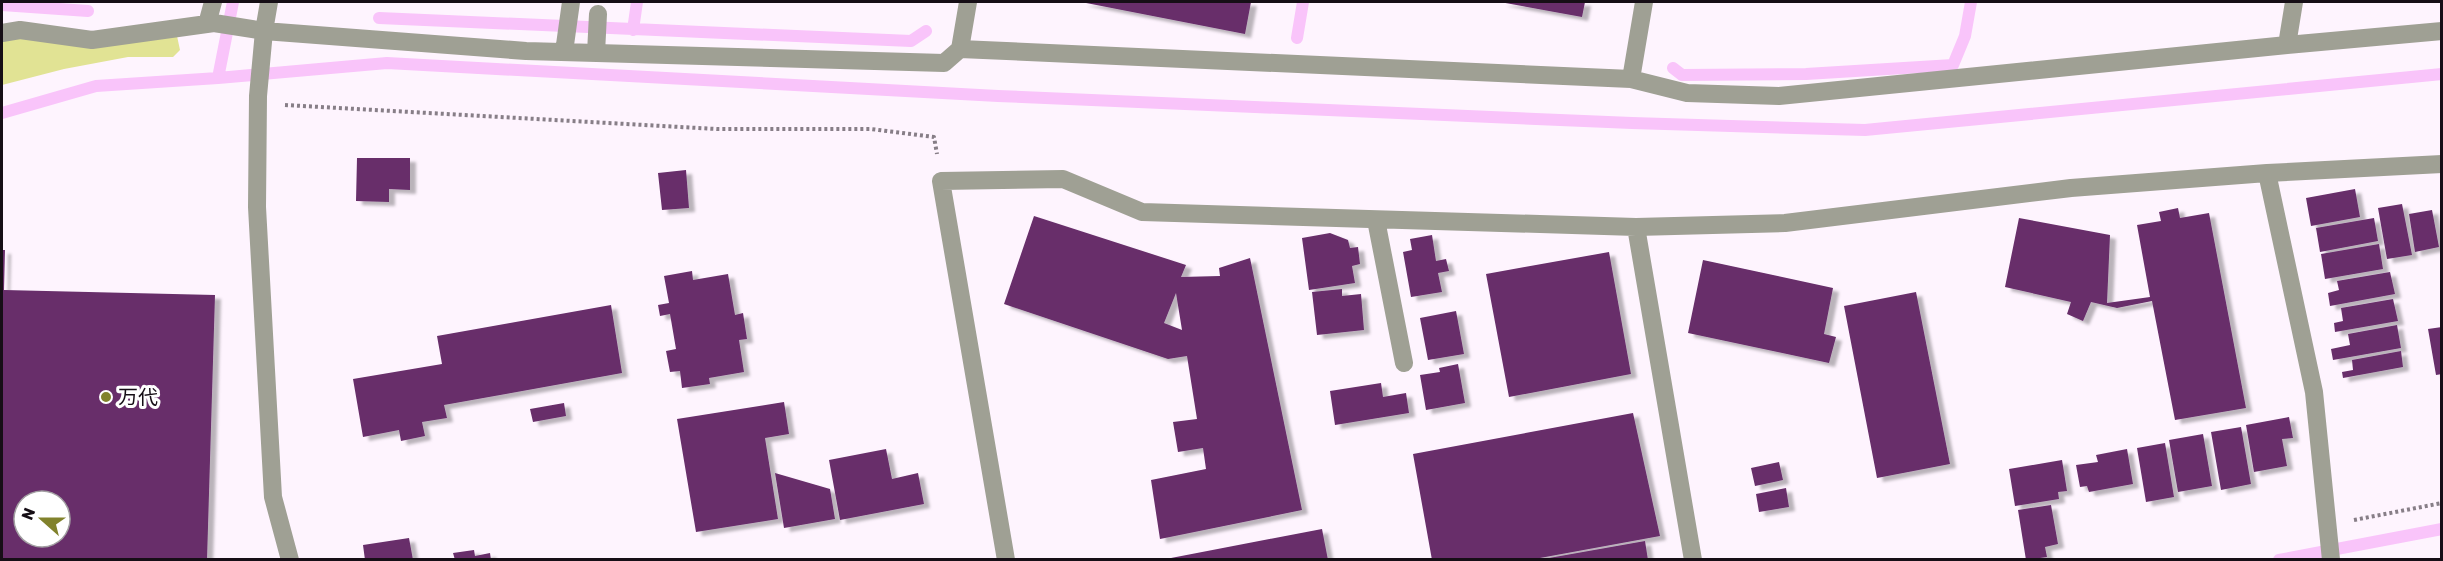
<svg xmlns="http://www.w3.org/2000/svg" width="2443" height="561" font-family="Rubik,'Noto Sans JP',sans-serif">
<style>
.green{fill:#e1e394}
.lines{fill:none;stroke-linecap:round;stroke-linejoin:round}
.stream{stroke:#f9c4fa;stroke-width:12}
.building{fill:#672e6a;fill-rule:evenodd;filter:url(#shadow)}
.path{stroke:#877e87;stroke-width:4;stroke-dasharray:3 3;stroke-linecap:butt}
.minor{stroke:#9fa094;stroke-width:18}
.poi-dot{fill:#81822c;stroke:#fff;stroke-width:2}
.labels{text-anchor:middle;stroke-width:6;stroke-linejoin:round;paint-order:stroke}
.poi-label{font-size:20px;fill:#160e16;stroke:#fff;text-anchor:start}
</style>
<defs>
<filter id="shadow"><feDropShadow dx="6" dy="4" stdDeviation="1.5" flood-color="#0004"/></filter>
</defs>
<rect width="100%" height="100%" fill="#fef4fe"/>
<path class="green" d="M177,36l3,14 -7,7h-45l-64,12 -62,16v-46z"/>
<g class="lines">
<path class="stream" d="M2,5l86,6
M379,18l532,23 15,-10
M633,30l4,-28
M1297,38l6,-36
M1673,68l9,7 124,-1 147,-9 12,-29 6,-34
M218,78l15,-76
M2,113l94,-27 122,-8 169,-15 611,33 634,27 233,7 577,-56
M2279,560l163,-31"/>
</g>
<path class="building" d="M1081,2h170l-6,32z
M1500,2h85l-3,15z
M357,158h53v32l-21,-1v13l-33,-1z
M686,170l3,38 -27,2 -4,-37z
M2355,189l5,28 -49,9 -5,-28z
M2402,204l10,51 -25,4 -9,-51z
M2178,208l2,10 29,-5 37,195 -71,12 -23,-119 -35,7 -26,-6 -8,19 -16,-7 4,-12 -66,-15 14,-69 91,17 -3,68 43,-6 -13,-72 24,-4 -2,-9z
M2432,210l7,37 -24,5 -6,-38z
M1034,216l152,49 -5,12 39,-1 -1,-8 31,-10 52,252 -142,29 -9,-59 55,-11 -3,-21 -25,4 -5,-30 24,-3 -10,-63 -19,3 -164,-55zM1176,293l6,37 -18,-7z
M2374,218l4,23 -58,11 -4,-24z
M1330,233l18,7 2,8 8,-1 2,17 -8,2 3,17 -46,7 -7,-52z
M1432,235l4,26 10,-2 3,12 -11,2 4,19 -31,5 -8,-45 9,-2 -2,-11z
M2379,244l4,25 -58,10 -4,-25z
M2,250h3l-1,40 211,5 -8,265h-205zM24,501h36v36h-36z
M1609,252l22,122 -122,23 -23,-123z
M1703,260l130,28 -9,46 12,3 -7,26 -141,-30z
M692,271l1,9 35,-6 7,41 8,-2 4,26 -8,1 5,32 -35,6 1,6 -28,4 -2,-17 -10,1 -4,-21 10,-2 -6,-35 -10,2 -2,-11 11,-2 -5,-27z
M2390,272l5,22 -65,12 -2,-13 11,-3 -2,-9z
M1342,289v7l19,-2 3,36 -47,5 -5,-43z
M1916,292l34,172 -73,14 -33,-172z
M2393,299l5,22 -63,11 -1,-9 9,-2 -2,-13z
M611,305l11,68 -178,32 3,13 -25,4 3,14 -24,5 -2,-11 -36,7 -10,-58 89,-15 -5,-28z
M1456,311l8,43 -36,6 -8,-42z
M2397,325l4,23 -68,12 -2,-11 19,-4 -2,-11z
M2442,327v47l-6,1 -8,-46z
M2401,351l2,16 -60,11 -1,-6 11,-2 -1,-10z
M1458,364l7,39 -39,7 -6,-35 20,-3 -1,-4z
M1381,383l2,14 23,-4 3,20 -74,12 -5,-34z
M784,402l5,32 -24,4 13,81 -82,13 -19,-113z
M564,403l2,13 -33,6 -3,-13z
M1633,413l27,123 -131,24h-97l-19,-106z
M2289,417l4,21 -11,1 5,27 -33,6 -8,-47z
M2241,427l10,57 -30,6 -10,-58z
M2203,434l9,52 -34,6 -9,-52z
M2165,443l9,54 -28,5 -9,-54z
M886,449l6,30 26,-6 6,31 -84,16 -11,-60z
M2127,449l6,35 -44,8 -2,-6 -7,1 -4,-22 22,-3 -2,-7z
M2062,460l5,31 -9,1 1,7 -44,7 -6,-37z
M1779,462l4,18 -28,6 -4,-18z
M775,473l55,16 5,30 -51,9z
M1786,488l3,19 -30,5 -3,-18z
M2051,505l7,39 -13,3 2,10 -21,3 -8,-50z
M1322,529l6,31h-157v-2z
M409,538l4,22h-48l-2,-15z
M1645,541l3,19h-99v-2z
M474,550l1,6 15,-3 1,7h-36l-2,-7z"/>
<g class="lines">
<path class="path" d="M285,105l432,24h154l63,8 3,17
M2354,520l88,-17"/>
<path class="minor" d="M269,2l-5,29 -6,65 -1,111 16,290 17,63
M207,24l6,-22
M2,33l18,-3 72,10 122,-17 50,8 262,20 418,12 16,-14 8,-47
M2287,45l155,-14
M960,49l671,30 56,14 92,3 508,-51 7,-43
M564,52l7,-50
M596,53l2,-39
M1631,79l13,-77
M2267,173l175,-9
M1376,220l28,143
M1636,227l57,333
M1006,560l-65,-379 122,-2 79,33 494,15 149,-4 286,-35 196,-15 47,219 17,168"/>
</g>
<circle class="poi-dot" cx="106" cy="397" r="6"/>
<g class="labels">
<g class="poi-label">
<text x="118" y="404">万代</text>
</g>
</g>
<rect width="2443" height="561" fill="none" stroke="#160e16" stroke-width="6"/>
<g transform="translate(42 519) rotate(291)"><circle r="28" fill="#ffffff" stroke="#a29fa2" stroke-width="1.5"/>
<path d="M0-4.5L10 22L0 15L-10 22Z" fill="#81822c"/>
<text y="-9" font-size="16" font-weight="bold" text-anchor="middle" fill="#160e16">N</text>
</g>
</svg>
